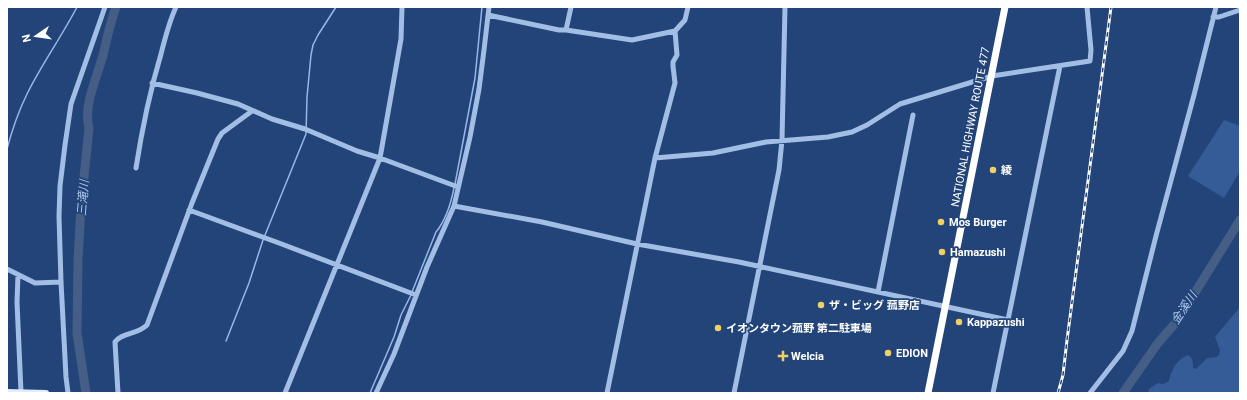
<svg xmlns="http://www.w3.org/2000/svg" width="1247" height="400" font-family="Roboto,'Noto Sans JP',sans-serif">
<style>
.green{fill:#355c97}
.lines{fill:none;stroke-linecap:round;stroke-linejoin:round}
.stream{stroke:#97b8e6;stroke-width:1.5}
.river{stroke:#445e85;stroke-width:9}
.minor{stroke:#a3bee5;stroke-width:5}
.major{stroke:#e3ecfc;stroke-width:6}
.highway{stroke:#fff;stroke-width:7}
.rail-casing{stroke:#fff;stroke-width:3}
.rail{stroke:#224479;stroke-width:1.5;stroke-dasharray:4.5;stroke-linecap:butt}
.poi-dot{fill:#f1cf65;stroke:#224479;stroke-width:1.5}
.labels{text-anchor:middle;stroke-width:3.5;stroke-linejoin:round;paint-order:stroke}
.street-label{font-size:11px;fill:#fff;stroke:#224479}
.poi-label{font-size:11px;font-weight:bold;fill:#fff;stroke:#224479;text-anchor:start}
.water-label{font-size:12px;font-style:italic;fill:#aec8ed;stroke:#224479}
</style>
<rect width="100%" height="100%" fill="#224479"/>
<path class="green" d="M1224,120l16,6v45l-16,27 -36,-22z
M1240,307v86h-92l1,-4 9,-6 5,1 6,-3c2,-11 8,-22 19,-26 5,3 5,7 5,13l3,1 11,-11 10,-1 2,-2 1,-5 -5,-13z"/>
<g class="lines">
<path class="stream" d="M7,149c5,-19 12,-39 21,-57 15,-30 34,-56 49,-85
M455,184l20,-106 7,-71
M412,292l24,-60c10,-12 15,-29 18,-44
M226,341l23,-58 14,-43 43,-106 1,-37 4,-42 2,-10 5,-10 18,-28
M370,393l24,-56 7,-22 10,-20"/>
<path class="river" d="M86,393l-9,-60 1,-73 3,-54 8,-78c-6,-23 8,-50 14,-73 4,-16 7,-32 13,-48
M1123,393l35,-50 20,-23 62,-100"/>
<path class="minor" d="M488,15l71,15h7l5,-23
M1213,17h6l21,-7
M566,30l66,10 43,-9
M152,83l45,10 41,11 34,15 33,10 52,22 23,7 78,29
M655,158l58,-5 53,-11 62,-5 24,-5 15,-7 33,-21 92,-28 98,-15 1,-11 -4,-43
M136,168c6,-39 14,-77 25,-114 4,-16 8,-32 15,-47
M454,206l88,16 95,22 102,18 269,58
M189,210l90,33 137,52
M7,269l28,14 26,-1
M18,275l-1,27 4,90
M878,292l35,-177
M68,393l-2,-16 -5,-95 -2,-66 1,-30 5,-41 6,-41 34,-97
M118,393l-3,-51c7,-10 22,-7 32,-17l45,-122 26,-64 4,-6 30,-22
M285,393l95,-235 21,-119 1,-32
M376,393l18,-39 33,-87 27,-61 16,-69 9,-48 5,-39 5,-43
M607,393l48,-235 20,-75 -2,-17v-4l4,-7 -2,-24 10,-11 3,-13
M734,393l45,-223 3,-30 3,-133
M993,393l67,-327
M1090,393l33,-42 9,-20 24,-95 38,-141 22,-88"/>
<path class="major" d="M7,392l39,1"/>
<path class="highway" d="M928,393l77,-386"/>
<g class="rail-casing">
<path id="rail" d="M1058,393l5,-18 4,-35 44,-333"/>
</g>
<use href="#rail" class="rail"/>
</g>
<g class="poi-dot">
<circle cx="993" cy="170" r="4"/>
<circle cx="941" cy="222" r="4"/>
<circle cx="942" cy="252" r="4"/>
<circle cx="821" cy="305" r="4"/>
<circle cx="959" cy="322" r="4"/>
<circle cx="718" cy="328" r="4"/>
<circle cx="888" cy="353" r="4"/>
<path d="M781 350h4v4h4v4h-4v4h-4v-4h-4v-4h4z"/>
</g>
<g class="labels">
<g class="street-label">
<text transform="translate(970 127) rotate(-79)" y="4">NATIONAL HIGHWAY ROUTE 477</text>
</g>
<g class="poi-label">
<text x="1001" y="174">綾</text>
<text x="949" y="226">Mos Burger</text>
<text x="950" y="256">Hamazushi</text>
<text x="829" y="309">ザ・ビッグ 菰野店</text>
<text x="967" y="326">Kappazushi</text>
<text x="726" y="332">イオンタウン菰野 第二駐車場</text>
<text x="896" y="357">EDION</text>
<text x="791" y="360">Welcia</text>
</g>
<g class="water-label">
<text transform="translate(83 198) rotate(-85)" y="4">三滝川</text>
<text transform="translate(1184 308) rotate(-56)" y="4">金溪川</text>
</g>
</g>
<rect width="1247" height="400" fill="none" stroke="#ffffff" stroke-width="16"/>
<g transform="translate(36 36) rotate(257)" stroke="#224479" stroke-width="3" paint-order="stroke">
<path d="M0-3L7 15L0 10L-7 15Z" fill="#ffffff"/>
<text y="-6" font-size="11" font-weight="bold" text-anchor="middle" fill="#ffffff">N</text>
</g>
</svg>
